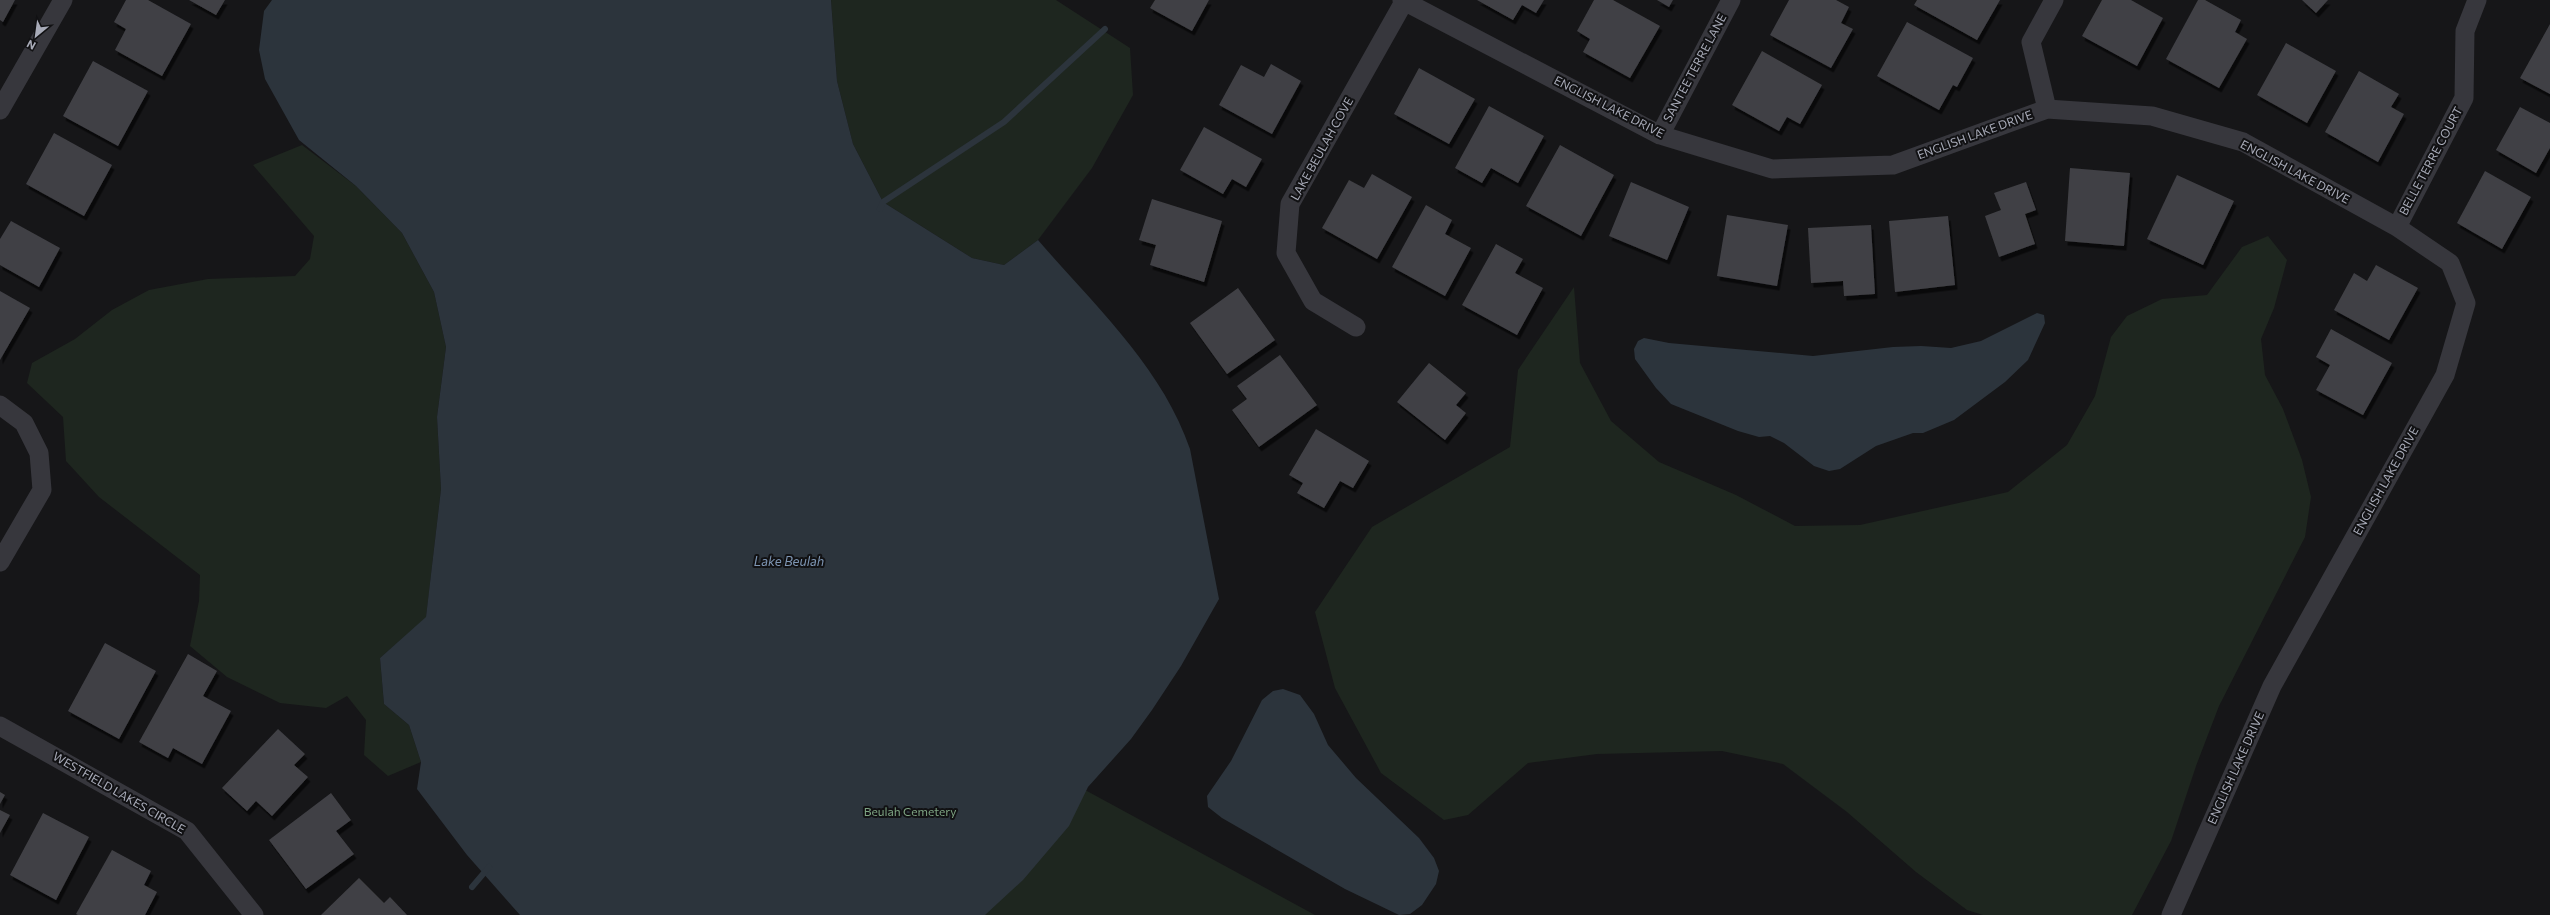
<svg xmlns="http://www.w3.org/2000/svg" width="2550" height="915" font-family="Commissioner,sans-serif">
<style>
.green{fill:#1e261f}
.water{fill:#2c343c}
.lines{fill:none;stroke-linecap:round;stroke-linejoin:round}
.stream{stroke:#2c343c;stroke-width:6}
.building{fill:#404045;filter:url(#shadow)}
.street{stroke:#37373d;stroke-width:19}
.labels{text-anchor:middle;stroke-width:4;stroke-linejoin:round;paint-order:stroke}
.street-label{font-size:12px;fill:#a8abb8;stroke:#111113}
.park-label{font-size:12px;fill:#7ea483;stroke:#111113}
.water-label{font-size:13px;font-style:italic;fill:#7e96b4;stroke:#111113}
</style>
<defs>
<filter id="shadow"><feDropShadow dx="2.5" dy="4.5" stdDeviation="0" flood-color="#0009"/></filter>
</defs>
<rect width="100%" height="100%" fill="#161618"/>
<path class="green" d="M831,0h225l74,48 3,47 -41,73 -54,72 -34,25 -32,-7 -89,-56 -30,-58 -16,-63z
M302,145l54,41 46,47 32,59 12,55 -9,70 4,72 -15,129 -46,40 4,46 25,21 12,37 -33,14 -24,-21 2,-35 -19,-24 -21,12 -46,-5 -53,-26 -37,-31 9,-45 1,-26 -101,-78 -33,-36 -3,-44 -36,-34 5,-20 43,-24 37,-29 37,-20 59,-11 87,-3 15,-17 4,-23 -61,-71z
M2268,236l19,24 -13,48 -13,31 4,36 18,34 19,51 9,37 -6,40 -86,169 -23,60 -25,75 -39,74h-149l-16,-5 -51,-38 -69,-60 -64,-48 -61,-13 -125,3 -69,9 -60,52 -24,5 -63,-47 -46,-85 -20,-76 57,-85 138,-80 8,-77 56,-83 6,76 31,58 48,41 77,33 59,31 65,-1 148,-33 59,-47 28,-49 16,-59 16,-21 35,-17 45,-4 35,-48z
M868,672l447,243h-578z"/>
<path class="water" d="M272,0h559l6,81 16,63 30,58 89,56 32,7 34,-25c56,65 124,127 152,209l29,150 -38,67 -29,44 -21,29 -43,48 -19,39 -46,54 -38,35h-465l-53,-60 -50,-66 4,-27 -12,-37 -25,-21 -4,-46 46,-41 15,-128 -4,-72 9,-70 -12,-55 -32,-59 -46,-47 -57,-46 -34,-61 -6,-29 5,-39z
M2037,313l7,2 1,8 -17,37 -23,22 -51,38 -31,13h-10l-37,13 -36,23 -11,2 -15,-5 -30,-23 -14,-7 -11,1 -21,-6 -67,-27 -15,-16 -21,-29 -1,-10 4,-8 6,-3 25,5 144,13 80,-9 28,-1 30,2 30,-7z
M1283,689l17,6 14,19 14,31 28,33 63,60 15,20 5,13 -3,13 -14,21 -12,9 -11,1 -54,-26 -123,-71 -14,-11 -1,-11 24,-35 31,-61 11,-9z"/>
<g class="lines">
<path class="stream" d="M880,209l3,-7 121,-80 101,-93
M472,887l17,-20"/>
</g>
<path class="building" d="M0,0h15l-12,22 -3,-2z
M126,0h22l43,24 -29,52 -47,-26 11,-21 -12,-7z
M189,0h36l-9,15z
M1155,0h54l-17,31 -42,-23z
M1477,0h67l-8,13 -14,-8 -9,15z
M1594,0h19l47,26 -30,52 -47,-26 7,-13 -13,-8z
M1657,0h16l-4,7z
M1789,0h47l13,7 -8,16 12,6 -22,39 -61,-33z
M1917,0h83l-23,40 -63,-35z
M2102,0h29l32,18 -26,48 -55,-30z
M2198,0h7l36,20 -6,12 12,7 -28,49 -53,-29z
M2302,0h26l-12,13z
M1907,22l66,36 -16,29 -4,-2 -14,25 -62,-34z
M2550,24v70l-30,-16z
M2286,43l50,28 -29,52 -50,-28z
M1762,51l60,34 -22,39 -13,-7 -8,14 -47,-26z
M93,61l55,30 -30,55 -55,-30z
M1271,64l30,17 -29,53 -53,-29 22,-40 23,12z
M1419,68l56,31 -26,45 -55,-30z
M2359,71l40,23 -8,13 13,7 -26,48 -53,-30z
M1489,106l55,30 -26,47 -27,-15 -9,15 -27,-15z
M2520,107l30,16v25l-14,25 -40,-23z
M1204,127l58,32 -16,28 -14,-8 -9,15 -43,-24z
M54,133l58,32 -28,51 -58,-32z
M1560,145l54,30 -33,61 -55,-30z
M2070,168l60,5 -6,73 -59,-5z
M2485,171l46,26 -29,52 -45,-26z
M1372,174l40,23 -35,62 -55,-31 27,-48 15,8z
M2177,175l57,26 -31,64 -56,-26z
M1631,182l58,25 -22,53 -58,-24z
M2026,182l10,28 -11,4 10,30 -36,13 -14,-41 16,-6 -7,-17z
M1152,199l70,22 -18,61 -54,-17 6,-20 -17,-5z
M1426,205l26,15 -7,14 26,14 -26,48 -53,-29z
M1727,215l61,10 -11,61 -60,-10z
M1948,216l7,69 -60,7 -6,-71z
M11,221l49,27 -21,39 -39,-22v-26z
M1871,225l4,69 -31,2 -1,-15 -32,2 -3,-55z
M1496,244l27,15 -8,14 28,15 -26,47 -55,-30z
M2376,265l42,23 -29,52 -55,-30 20,-37 13,8z
M1238,288l37,52 -48,34 -37,-51z
M0,291l30,17 -30,52z
M2331,329l61,34 -29,52 -47,-25 14,-25 -14,-8z
M1280,355l37,50 -58,42 -27,-37 15,-11 -10,-13z
M1429,363l37,30 -10,12 10,8 -21,27 -48,-38z
M1316,429l53,32 -16,27 -13,-7 -16,27 -27,-15 6,-10 -14,-8z
M105,643l51,28 -37,68 -51,-28z
M188,654l29,17 -14,25 28,15 -29,53 -29,-16 -5,10 -29,-16z
M278,729l27,25 -11,11 14,12 -36,39 -16,-15 -9,10 -25,-23z
M0,792l5,3 -5,9z
M331,793l20,27 -15,11 18,23 -48,35 -37,-49z
M0,810l10,5 -10,18z
M43,813l46,24 -33,63 -46,-25z
M112,850l39,21 -7,14 13,7 -12,23h-67l-2,-1z
M359,878l25,25 6,-6 17,18h-86z"/>
<g class="lines">
<path class="street" d="M1402,0l258,135 112,34 121,-4 154,-56 105,7 91,26 154,85 53,36 16,40 -21,72 -173,311 -101,229
M2047,109l-16,-67 23,-42
M0,110l63,-110
M1660,135l71,-135
M2397,227l67,-129 1,-67 12,-31
M1356,327l-43,-26 -27,-48 4,-49 115,-204
M0,405l24,18 15,30 3,37 -42,72
M0,726l187,105 67,84"/>
</g>
<g class="labels">
<g class="street-label">
<text transform="translate(1695 68) rotate(-62)" y="4">SANTEE TERRE LANE</text>
<text transform="translate(1609 107) rotate(27)" y="4">ENGLISH LAKE DRIVE</text>
<text transform="translate(1975 135) rotate(-20)" y="4">ENGLISH LAKE DRIVE</text>
<text transform="translate(1322 149) rotate(-61)" y="4">LAKE BEULAH COVE</text>
<text transform="translate(2431 161) rotate(-62)" y="4">BELLE TERRE COURT</text>
<text transform="translate(2295 172) rotate(28)" y="4">ENGLISH LAKE DRIVE</text>
<text transform="translate(2386 481) rotate(-61)" y="4">ENGLISH LAKE DRIVE</text>
<text transform="translate(2236 768) rotate(-66)" y="4">ENGLISH LAKE DRIVE</text>
<text transform="translate(119 793) rotate(30)" y="4">WESTFIELD LAKES CIRCLE</text>
</g>
<g class="park-label">
<text x="910" y="816">Beulah Cemetery</text>
</g>
<g class="water-label">
<text x="789" y="566">Lake Beulah</text>
</g>
</g>
<g transform="translate(36 36) rotate(209)" stroke="#111113" stroke-width="3" paint-order="stroke">
<path d="M0-3L7 15L0 10L-7 15Z" fill="#a8abb8"/>
<text y="-6" font-size="11" font-weight="bold" text-anchor="middle" fill="#a8abb8">N</text>
</g>
</svg>
